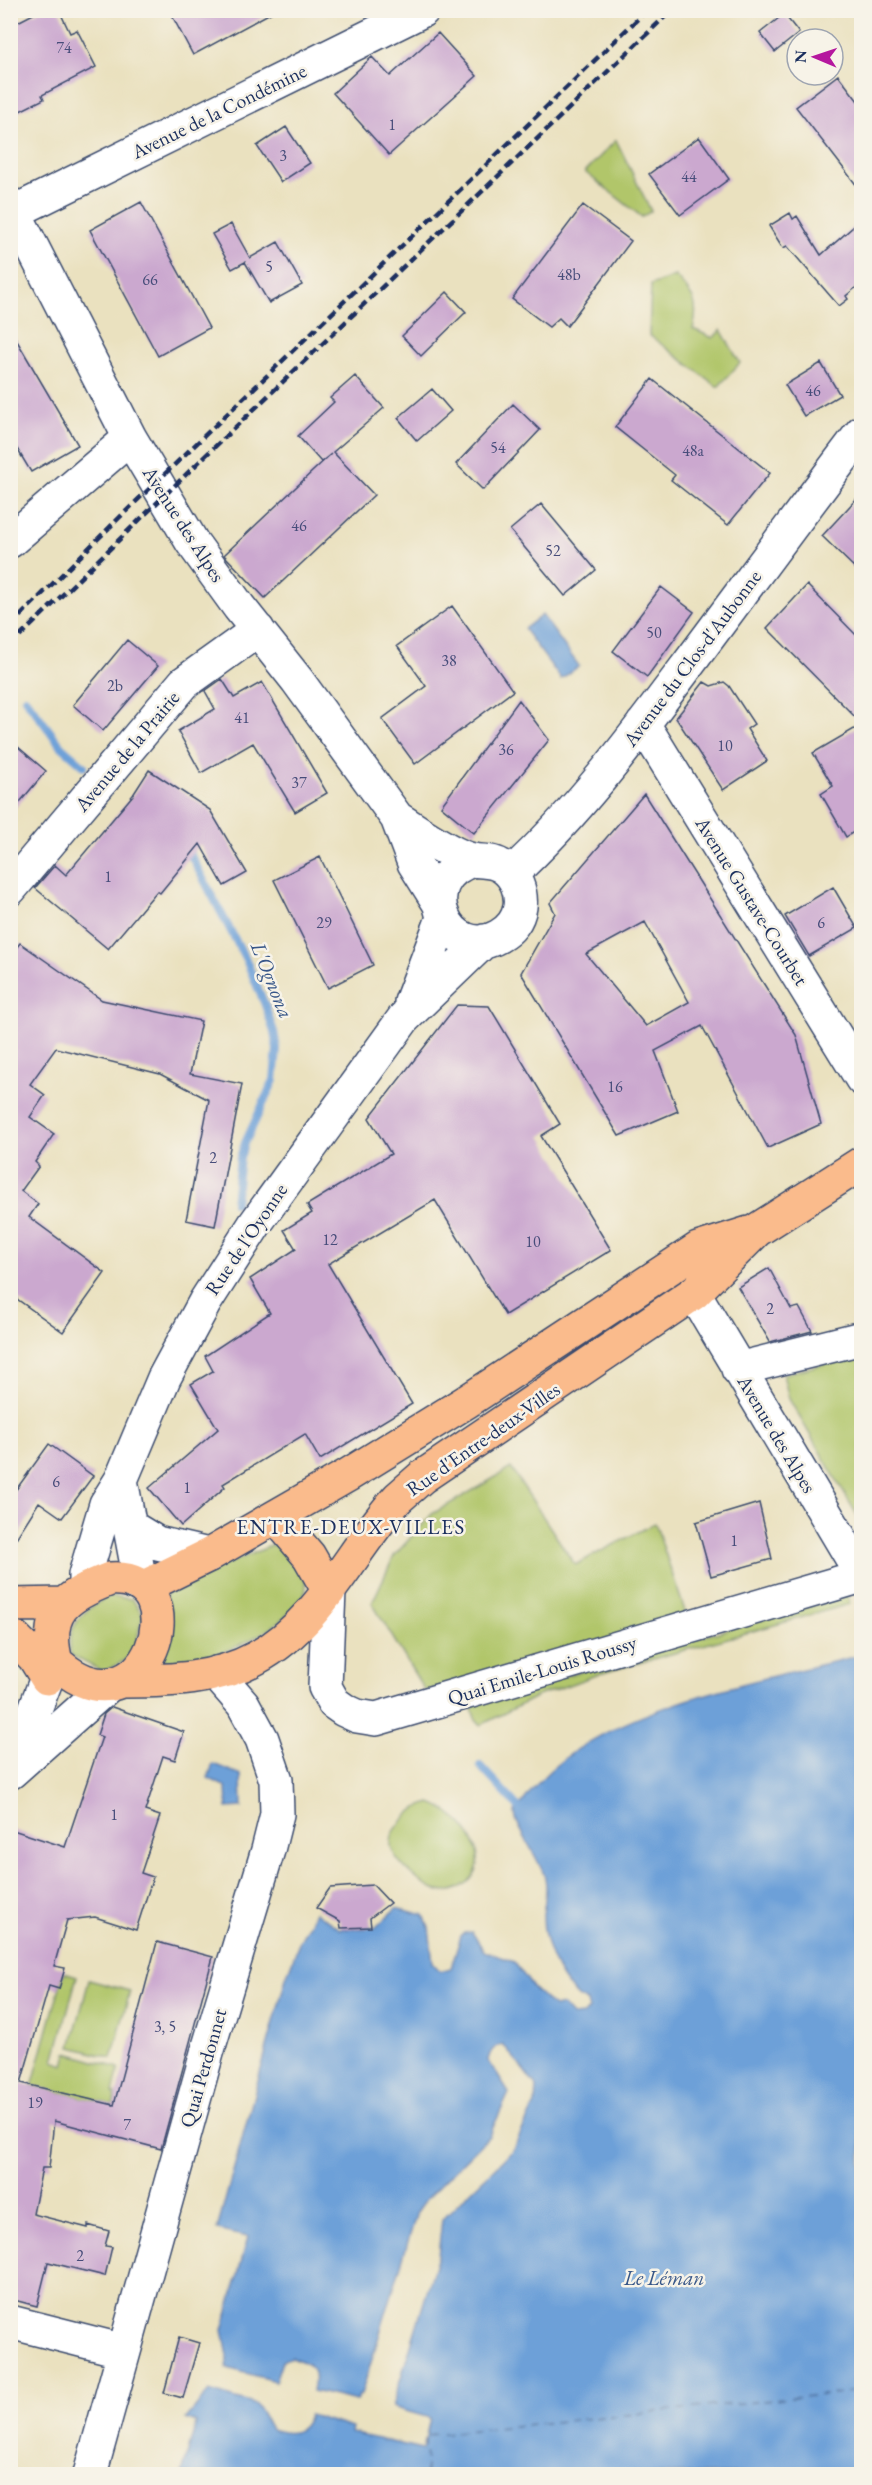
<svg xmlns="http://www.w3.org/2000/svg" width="872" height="2485" font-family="'EB Garamond',serif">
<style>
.green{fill:#b1c66a;stroke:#667a64;stroke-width:1.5}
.water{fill:#6da0d8;stroke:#44689b;stroke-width:1.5}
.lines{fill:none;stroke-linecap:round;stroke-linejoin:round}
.stream{stroke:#6da0d8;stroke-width:8}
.ferry{stroke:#385789;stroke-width:1.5;stroke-dasharray:8 6;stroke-linecap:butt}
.building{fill:#cba8cf;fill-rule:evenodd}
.minor-casing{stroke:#3a4a6d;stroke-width:36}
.major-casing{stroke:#3a4a6d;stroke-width:36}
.minor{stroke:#fff;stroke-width:33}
.major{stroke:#fabb8c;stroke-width:33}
.rail{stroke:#1b2f5e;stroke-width:4.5;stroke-dasharray:9 4.5;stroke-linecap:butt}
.labels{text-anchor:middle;stroke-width:5;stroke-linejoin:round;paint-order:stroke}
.number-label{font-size:16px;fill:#474d7a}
.street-label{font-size:20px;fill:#1b2f5e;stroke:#f7f3e8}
.water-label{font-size:21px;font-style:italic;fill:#385789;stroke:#f7f3e8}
.neighbourhood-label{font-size:21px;letter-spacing:1.5px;fill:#1b2f5e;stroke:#f7f3e8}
</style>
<rect width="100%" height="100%" fill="#f7f3e8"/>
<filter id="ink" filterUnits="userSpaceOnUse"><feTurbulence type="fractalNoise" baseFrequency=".0167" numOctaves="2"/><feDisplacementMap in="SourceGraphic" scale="12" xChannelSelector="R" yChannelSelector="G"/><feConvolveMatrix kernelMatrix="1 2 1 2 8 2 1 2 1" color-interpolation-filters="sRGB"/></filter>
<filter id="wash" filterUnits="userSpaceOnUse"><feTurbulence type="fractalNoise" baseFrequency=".008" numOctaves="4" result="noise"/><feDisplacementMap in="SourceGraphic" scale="24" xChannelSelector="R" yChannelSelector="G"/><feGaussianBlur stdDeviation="1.35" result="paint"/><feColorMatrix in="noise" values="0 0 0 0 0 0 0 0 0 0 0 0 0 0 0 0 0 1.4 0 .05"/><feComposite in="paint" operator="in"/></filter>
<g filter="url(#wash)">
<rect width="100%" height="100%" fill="#eae1bf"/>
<path class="green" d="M616,140l35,71 -9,6 -57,-45z
M675,276c18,19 25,27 18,53l20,9 8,-8 19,33 -22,24 -69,-52 2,-50z
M861,1355v167l-72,-123 -6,-25z
M511,1468l64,97 80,-42 32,94 -262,74 -53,-88 22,-47 38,-42z
M278,1543c9,11 28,28 28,42 2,35 -113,91 -142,75l2,-71z
M848,1595l2,9 -251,70 -61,22 -57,29 -6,-7 -3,-9 5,-8z
M109,1596l23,3 11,15 -10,42 -30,16 -32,-17c-7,-28 15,-47 38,-59z
M431,1803c29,9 71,61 30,84 -21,12 -37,-1 -52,-15 -20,-19 -26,-32 -5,-53 9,-9 15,-14 27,-16z
M64,1972l13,4 -23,85 10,4 3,-12 52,15 -6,25 3,1 -3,11 -81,-19z
M89,1980l41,11 -18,67 -41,-11z"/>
<path class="water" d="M542,615l37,51 -18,13 -37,-50z
M861,1655v819h-679l14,-51 -10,-4 23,-28 48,14 14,24c18,6 31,6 38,-14l43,13 -1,5 72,16 7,-31 -38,-11 46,-151 4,-37 70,-68 23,-47 1,-18 -33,-42c-9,2 -13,7 -15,16l21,33 -20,43 -63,63 -9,13 -56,183h-2l-2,6 -44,-10c5,-24 -1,-26 -22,-34l-9,4 -7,20 -48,-13v-18l-4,-20 25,-93 -31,-7 69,-252 13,-35 16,-31 25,17 35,-1 21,-20 28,7 5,12 4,36 7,8 11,-3 10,-32 3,-3 8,-1 12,19 30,11 20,27 20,18 9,-2 10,11 11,-1 5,-6 -2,-7c-4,-3 -8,-3 -11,-7 -20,-20 -33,-51 -33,-80 1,-11 5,-26 2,-37 -5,-19 -31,-53 -30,-66 12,-15 24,-33 39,-45 74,-64 213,-88 307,-112z
M213,1764l28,11 1,32 -15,1 -1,-21 -18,-9z"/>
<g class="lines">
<path class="stream" d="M25,698l36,48 23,20
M186,846l60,114 19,45 9,27 3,17 -3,31 -29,63 -5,14 -5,46
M480,1766l39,42"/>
<path class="ferry" d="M426,2474l-1,-39 437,-44"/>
</g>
<g id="blocks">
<path class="building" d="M41,10h18l11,23 7,-3 19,37 -54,28 2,4 -34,17v-90z
M169,10h107l-83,45z
M784,14l15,19 -24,19 -15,-19z
M438,33l39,43 -88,79 -56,-62 39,-36 18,19z
M838,75l23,30v86l-65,-84z
M286,127l24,36 -29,19 -24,-36z
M699,137l30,42 -49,36 -31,-41z
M141,202l68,126 -51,28 -68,-126z
M583,205l48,36 -64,85 -8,-8 -10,9 -37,-28z
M790,213l3,6 4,-3 24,39 40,-35v63l-15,13 2,3 -9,7 -52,-60 -4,2 -14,-22z
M231,224l19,34 28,-16 24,43 -33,18 -24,-41 -13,7 -20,-35z
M447,292l19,20 -45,44 -19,-20z
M10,329l68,116 -47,27 -21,-35z
M821,363l19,32 -36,21 -19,-31z
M355,376l29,32 -51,44 41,43 -109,103 -41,-43 107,-101 -10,8 -23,-26 36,-34 -4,-4z
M652,379l118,94 -42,52 -57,-45 4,-5 -60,-48z
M432,389l19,22 -34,30 -19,-23z
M513,404l27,26 -57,60 -27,-26z
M861,494v80l-39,-38z
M541,504l55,66 -31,26 -55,-66z
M807,585l54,55v83l-94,-95z
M661,587l33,25 -47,65 -34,-26z
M452,606l61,85 -98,73 -33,-45 44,-33 -29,-40z
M127,640l31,26 -55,65 -30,-26z
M222,679l12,19 28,-16 65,111 -32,19 -42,-69 -52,30 -23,-42 37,-22 -10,-18z
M704,682l7,4 13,-4 5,4 25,38 -7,5 20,32 -44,29 -47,-72z
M519,700l30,40 -75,93 -33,-27z
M861,725v102l-15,10 -25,-43 12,-8 -20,-33z
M10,740l36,31 -36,43z
M149,770l61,40 37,63 -23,13 -24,-42 -40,49 -3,-2 -49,58 -73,-61 20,-23 11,10 67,-80z
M644,794l152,241 25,89 -53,24 -66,-122 -47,25 23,60 -59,25 -98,-163 34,-60 -5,-10zM645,922l44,80 -43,24 -60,-72z
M320,857l53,108 -45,23 -54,-108z
M833,887l24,41 -48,28 -24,-40z
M20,943l82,57 99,21 -11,53 52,10 -27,142 -29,-6 23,-120 -49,-26 -104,-26 -26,36 15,11 -15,22 24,17 -19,28 4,4 -18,25 17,13 -9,13 76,56 -42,59 -53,-38v-338z
M457,1005l32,1 71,118 -19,12 70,114 -106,65 -70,-115 -107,64 84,140 -92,56 -15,-26 -82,50 2,3 -44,39 -32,-38 69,-59 -27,-45 22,-13 -8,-15 65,-43 -20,-34 46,-30 -12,-19 28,-17 -5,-8 84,-51 -22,-36z
M769,1268l22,41 8,-2 13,24 -42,11 -32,-55z
M49,1444l44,32 -31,42 -23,-16 -29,46v-50z
M759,1503l13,56 -61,17 -15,-54z
M112,1707l72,25 -9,28 -12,-4 -18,55 15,5 -19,57 12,4 -17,53 -41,-13 -28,3 -13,46 11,2 -6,21 -10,-3 -28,97 93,22 43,-163 56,15 -52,192 -107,-28 -5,47h-7l-9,46 55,14v-3l21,6 -4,15 7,1 -7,29 -57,-14 -11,44 -27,-7v-470l55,18 37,-110 -5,-2 7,-21z
M373,1885l17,18 -20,15 1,9 -30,1 -1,-7 -24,-13 14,-20z
M179,2337l20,6 -16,55 -19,-5z"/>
</g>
</g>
<g filter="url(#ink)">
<use href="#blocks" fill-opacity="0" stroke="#3a4a6d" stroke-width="1.5"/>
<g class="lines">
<g class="minor-casing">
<path id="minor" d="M10,204l120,234 62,104 47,65 58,73 100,138 17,45 25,40
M14,212l409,-202
M10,541l120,-103
M643,724l219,355
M397,818c19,12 55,38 76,42 11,2 20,0 30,7 13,9 19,25 17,40 -2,13 -10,23 -21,29 -49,29 -91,-56 -26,-76
M511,874c69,-63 126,-141 182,-216 56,-75 112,-151 169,-226
M10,889l174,-206 74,-53
M411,1002l32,-84
M694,1293l168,282
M738,1369l124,-31
M121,1480l16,85 -2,18
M129,1526l28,17 52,12
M85,1589v-14l21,-71 15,-24 43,-102 41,-76 50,-78 149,-206 80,-77
M329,1591l-4,96 9,16 10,7 13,6 19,3 486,-143
M12,1769l35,-91 9,-16
M11,1772l99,-88
M10,2322l114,29
M90,2474l117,-421 61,-203 9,-36 -1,-34 -14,-41 -19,-35 -27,-31"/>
</g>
<g class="major-casing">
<path id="major" d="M276,1517l33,39 20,35
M110,1579c92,-7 36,166 -54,83 -13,-51 10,-66 54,-83z
M144,1587l65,-32 139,-80 118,-73 232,-153 51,-16
M10,1605l55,-1
M15,1638l19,19 13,21
M126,1681c43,0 90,-1 130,-23 65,-35 94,-107 142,-160 8,-7 16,-14 24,-21l272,-184 63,-63 105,-67"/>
</g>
<use href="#minor" class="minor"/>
<use href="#major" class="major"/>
<path class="rail" d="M10,626l109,-108 528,-508
M10,646l193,-188 469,-448"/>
</g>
</g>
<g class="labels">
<g class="number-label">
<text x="64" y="53">74</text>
<text x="392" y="130">1</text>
<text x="283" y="161">3</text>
<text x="689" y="182">44</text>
<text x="269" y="272">5</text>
<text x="569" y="280">48b</text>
<text x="150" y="285">66</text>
<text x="813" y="396">46</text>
<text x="498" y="453">54</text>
<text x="693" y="456">48a</text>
<text x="299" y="531">46</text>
<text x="553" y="556">52</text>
<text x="654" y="638">50</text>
<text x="449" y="666">38</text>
<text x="115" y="691">2b</text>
<text x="242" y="723">41</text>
<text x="725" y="751">10</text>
<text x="506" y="755">36</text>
<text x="299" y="788">37</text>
<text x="108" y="882">1</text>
<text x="324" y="928">29</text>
<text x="821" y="928">6</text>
<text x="615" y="1092">16</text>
<text x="213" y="1163">2</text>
<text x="330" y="1245">12</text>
<text x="533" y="1247">10</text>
<text x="770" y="1314">2</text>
<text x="56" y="1487">6</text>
<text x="187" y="1493">1</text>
<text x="734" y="1546">1</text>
<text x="114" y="1820">1</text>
<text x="165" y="2032">3, 5</text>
<text x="35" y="2108">19</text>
<text x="127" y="2130">7</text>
<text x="80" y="2261">2</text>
</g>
<g class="street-label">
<text transform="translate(219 111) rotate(-26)" y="7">Avenue de la Condémine</text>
<text transform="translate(184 524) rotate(57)" y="7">Avenue des Alpes</text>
<text transform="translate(692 658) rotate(-53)" y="7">Avenue du Clos-d'Aubonne</text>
<text transform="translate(127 751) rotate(-50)" y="7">Avenue de la Prairie</text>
<text transform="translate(752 901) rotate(58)" y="7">Avenue Gustave-Courbet</text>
<text transform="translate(246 1239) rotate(-56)" y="7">Rue de l'Oyonne</text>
<text transform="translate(777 1434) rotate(59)" y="7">Avenue des Alpes</text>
<text transform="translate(483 1439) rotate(-35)" y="7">Rue d'Entre-deux-Villes</text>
<text transform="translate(542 1670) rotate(-17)" y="7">Quai Emile-Louis Roussy</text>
<text transform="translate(203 2068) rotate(-74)" y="7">Quai Perdonnet</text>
</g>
<g class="water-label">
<text transform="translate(272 980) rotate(68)" y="7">L'Ognona</text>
<text x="664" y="2285">Le Léman</text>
</g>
<g class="neighbourhood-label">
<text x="351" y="1534">ENTRE-DEUX-VILLES</text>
</g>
</g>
<rect width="872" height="2485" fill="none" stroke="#f7f3e8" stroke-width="36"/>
<g transform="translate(815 57) rotate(272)"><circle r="28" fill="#f7f3e8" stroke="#9fa5b1" stroke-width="1.5"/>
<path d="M0-4.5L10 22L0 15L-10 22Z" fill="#b5179e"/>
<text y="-9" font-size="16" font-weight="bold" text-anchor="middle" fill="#1b2f5e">N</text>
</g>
</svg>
